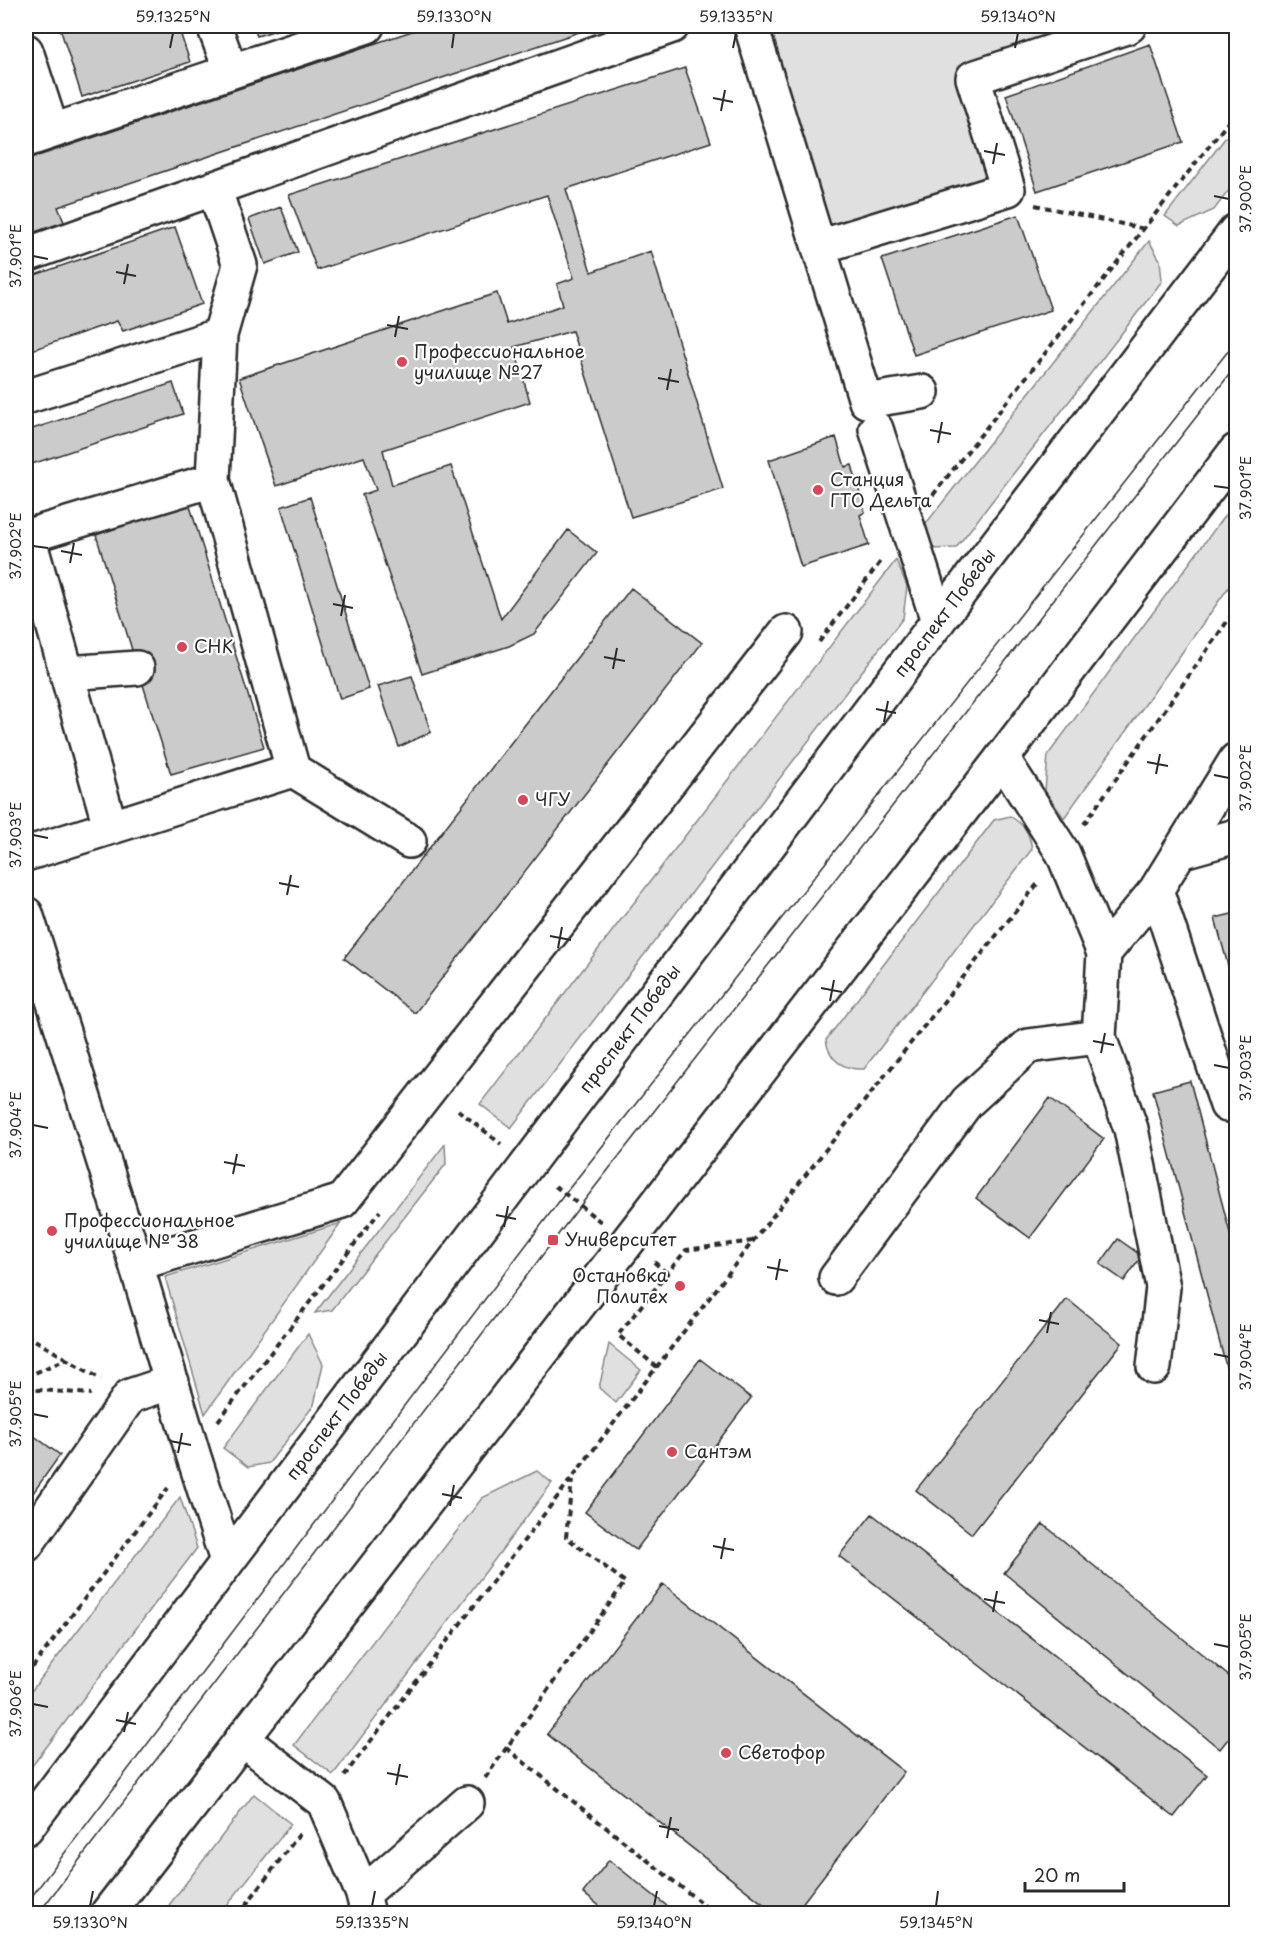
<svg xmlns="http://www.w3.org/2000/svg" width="1262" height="1939" font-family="'Playpen Sans',sans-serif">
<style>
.green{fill:#e0e0e0;stroke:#868686;stroke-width:1.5}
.building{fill:#cbcbcb;stroke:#2b2b2b;stroke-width:1.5}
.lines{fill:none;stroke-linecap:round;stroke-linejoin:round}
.minor-casing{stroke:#2b2b2b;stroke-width:38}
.major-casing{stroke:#2b2b2b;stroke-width:38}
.path{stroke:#2b2b2b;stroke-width:4;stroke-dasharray:6 4.5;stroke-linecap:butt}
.minor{stroke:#fff;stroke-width:33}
.major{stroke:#fff;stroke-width:33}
.tram{stroke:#2b2b2b;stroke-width:1.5}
.ticks{fill:none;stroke:#2b2b2b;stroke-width:2}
.poi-dot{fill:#d1495b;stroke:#fff;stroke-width:2}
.labels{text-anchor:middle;stroke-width:4.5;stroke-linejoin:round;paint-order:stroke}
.poi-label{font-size:18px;fill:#2b2b2b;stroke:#fff;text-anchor:start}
.street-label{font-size:18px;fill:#2b2b2b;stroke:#fff}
.neatline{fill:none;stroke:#2b2b2b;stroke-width:2}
.ticks-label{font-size:15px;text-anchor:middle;fill:#2b2b2b}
</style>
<rect width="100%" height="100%" fill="#fff"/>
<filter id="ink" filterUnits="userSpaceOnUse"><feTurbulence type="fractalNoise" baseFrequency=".0167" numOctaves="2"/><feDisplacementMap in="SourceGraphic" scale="12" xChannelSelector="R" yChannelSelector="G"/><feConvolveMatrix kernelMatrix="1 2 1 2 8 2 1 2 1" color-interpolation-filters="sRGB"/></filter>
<g filter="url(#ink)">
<path class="green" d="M768,26h332l-139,46 32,110 -167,48z
M1236,124v57l-22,29 -35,16 -14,-10z
M1149,241l11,19 2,21 -206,267 -24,1 -12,-18z
M1236,500v77l-172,241 -19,-27 3,-36z
M896,560l11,26 -4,32 -392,510 -31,-24z
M1010,816c15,10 19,15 22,33l-168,220c-21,1 -35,-9 -38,-29l168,-220z
M445,1144l1,20 -114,146 -17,3z
M341,1223l-136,191 -40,-137z
M308,1334l15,30 -9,41 -45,58 -21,4 -25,-19z
M609,1344l32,26 -25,33 -17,-15z
M537,1471l15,12 -219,292 -39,-30 188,-247z
M180,1497l17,51 -171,226v-76z
M254,1794l37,30 -70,89h-58z"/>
<path class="building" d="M68,26h110l12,36 -108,35 -22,-69z
M253,26h36l-32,10z
M427,26h170l-539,181 6,15 -38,13v-75z
M1150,44l33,98 -146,49 -31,-96z
M685,68l26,74 -145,47 25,83 60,-21 72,238 -92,28 -59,-186 -58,16 16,55 -147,48 9,35 59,-19 50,153 67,-89 29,23 -63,81 -25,12 -87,28 -60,-179 14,-5 -12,-33 -88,29 -37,-108 258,-85 10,31 56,-19 -6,-21 17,-6 -27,-83 -230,75 -28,-75z
M281,207l17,45 -33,12 -16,-45z
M1018,215l33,95 -137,45 -32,-96z
M175,227l27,77 -79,27 -6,-10 -91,31v-74z
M173,383l10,31 -157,52v-35z
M836,437l9,30 7,-2 13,47 -5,3 9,30 -68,22 -32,-107z
M310,497l59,192 -29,10 -59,-192z
M189,503l75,244 -93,27 -75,-239z
M631,588l71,55 -287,370 -71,-55z
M412,676l19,56 -32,15 -21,-61z
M1236,913v82l-21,-77z
M1190,1081l46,175v148l-83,-313z
M1050,1098l54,41 -74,99 -54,-40z
M1118,1239l24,17 -18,25 -24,-17z
M1067,1299l55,44 -150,191 -56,-44z
M700,1359l51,39 -115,152 -51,-38z
M26,1430l34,25 -34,48z
M872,1514l335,261 -33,42 -335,-261z
M1043,1524l193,158v47l-16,20 -216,-176z
M663,1584l241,188 -110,142h-18l-229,-180z
M609,1860l68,54h-67l-27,-21z
M514,1905l12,9h-18z"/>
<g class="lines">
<g class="minor-casing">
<path id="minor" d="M214,26l17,45
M751,26l115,375 56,-9
M26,51l26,80
M26,140l341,-114
M819,247l189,-58 -35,-111 156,-52
M26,255l646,-229
M26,397l194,-62
M876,429l62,192
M213,480l7,-145 20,-70 -26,-77
M26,536h2l82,290
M28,536l185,-56 80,290
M67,673l70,-5
M1002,758l61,95 41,100 52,-63 80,-130
M1179,852l57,-16
M26,854l267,-84 116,71
M1156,890l71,215 9,-3
M26,914l110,350 57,190 34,107
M1104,953l-5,84 32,92 32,158 -9,80
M136,1264l206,-63 444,-569
M836,1278l131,-176 61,-56 71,-9
M26,1545l104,-149 42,-14
M242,1739l82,63 39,92 5,20
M363,1894l104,-91"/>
</g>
<g class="major-casing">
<path id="major" d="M26,1828l912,-1207 298,-390
M107,1914l895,-1156 234,-307"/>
</g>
<path class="path" d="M1035,205l110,24
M933,495l303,-383
M819,642l63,-82
M1084,824l152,-215
M26,1063l10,-3
M458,1110l43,34
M555,1186l46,36
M654,1262l13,11
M26,1335l39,23
M657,1367l-39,-32 68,-85 67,-9
M26,1377l40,-18 35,20
M26,1389l65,5
M218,1421l162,-210
M26,1676l142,-188
M506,1748l209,166
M344,1776l409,-535 286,-359
M485,1778l140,-196 -59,-45 6,-57
M239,1914l62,-82"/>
<use href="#minor" class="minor"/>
<use href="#major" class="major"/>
<path class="tram" d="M26,1904l538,-709 672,-854
M38,1914l542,-708 656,-840"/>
</g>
</g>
<path class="ticks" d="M170,48l3,-15M452,48l2,-15M733,48l3,-15M1015,48l3,-15M713,98l20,4M721,111l4,-21M984,151l21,4M993,164l4,-21M1214,196l15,3M33,256l15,3M116,272l20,4M124,284l4,-20M387,325l21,4M395,337l4,-21M658,378l21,4M667,390l4,-21M930,430l21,4M938,443l4,-21M1214,486l15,2M33,546l15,2M61,551l21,4M70,563l4,-20M333,604l20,4M341,616l4,-21M604,657l21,4M613,669l4,-21M876,709l20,4M884,722l4,-21M1147,762l21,4M1156,774l4,-20M1214,775l15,3M33,835l15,3M279,883l20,4M287,895l4,-20M550,936l21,4M558,948l4,-21M821,988l21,4M830,1001l4,-21M1093,1041l21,4M1101,1053l4,-20M1214,1065l15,3M33,1125l15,3M224,1162l21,4M233,1174l4,-20M496,1215l20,4M504,1227l4,-21M767,1267l21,4M776,1280l4,-21M1039,1320l20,4M1047,1333l4,-21M1214,1354l15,3M33,1414l15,3M170,1441l21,4M178,1453l4,-20M442,1494l20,4M450,1506l4,-21M713,1546l21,4M721,1559l4,-21M984,1599l21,4M993,1612l4,-21M1214,1644l15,3M33,1704l15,3M116,1720l20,4M124,1732l4,-20M387,1773l21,4M396,1785l4,-21M659,1826l20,4M667,1838l4,-21M90,1906l3,-15M372,1906l3,-15M654,1906l3,-15M936,1906l2,-15"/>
<g class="poi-dot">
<circle cx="402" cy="362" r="6"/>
<circle cx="818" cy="490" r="6"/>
<circle cx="182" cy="647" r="6"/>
<circle cx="523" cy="800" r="6"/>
<circle cx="52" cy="1231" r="6"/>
<rect x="547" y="1234" width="12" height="12" rx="3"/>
<circle cx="680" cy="1286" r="6"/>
<circle cx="672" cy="1452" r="6"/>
<circle cx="726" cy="1753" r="6"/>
</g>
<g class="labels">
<g class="poi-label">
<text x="414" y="358">Профессиональное<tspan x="414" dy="21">училище №27</tspan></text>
<text x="830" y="486">Станция<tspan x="830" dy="21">ГТО Дельта</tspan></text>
<text x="194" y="653">СНК</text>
<text x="535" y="806">ЧГУ</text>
<text x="64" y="1227">Профессиональное<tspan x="64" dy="21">училище № 38</tspan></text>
<text x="565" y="1246">Университет</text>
<text x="668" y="1282" text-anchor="end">Остановка<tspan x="668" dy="21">Политех</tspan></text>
<text x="684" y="1458">Сантэм</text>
<text x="738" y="1759">Светофор</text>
</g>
<g class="street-label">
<text transform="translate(945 613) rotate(-53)" y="6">проспект Победы</text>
<text transform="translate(630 1029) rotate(-53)" y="6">проспект Победы</text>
<text transform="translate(337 1416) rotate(-53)" y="6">проспект Победы</text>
</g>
</g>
<rect width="1262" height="1939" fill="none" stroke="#fff" stroke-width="66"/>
<path d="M1025 1882v9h99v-9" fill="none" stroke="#2b2b2b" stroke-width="3"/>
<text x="1034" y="1882" font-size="18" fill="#2b2b2b" stroke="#ffffff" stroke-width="4.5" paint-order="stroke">20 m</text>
<rect x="33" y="33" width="1196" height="1873" class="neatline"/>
<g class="ticks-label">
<text x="173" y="22">59.1325°N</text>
<text x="454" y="22">59.1330°N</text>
<text x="736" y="22">59.1335°N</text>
<text x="1018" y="22">59.1340°N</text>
<text transform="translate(1246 199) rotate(-90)" y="5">37.900°E</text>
<text transform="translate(16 256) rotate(-90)" y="5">37.901°E</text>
<text transform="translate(1246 488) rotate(-90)" y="5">37.901°E</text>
<text transform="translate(16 546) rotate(-90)" y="5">37.902°E</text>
<text transform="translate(1246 778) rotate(-90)" y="5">37.902°E</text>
<text transform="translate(16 835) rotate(-90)" y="5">37.903°E</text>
<text transform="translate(1246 1068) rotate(-90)" y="5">37.903°E</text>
<text transform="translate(16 1125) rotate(-90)" y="5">37.904°E</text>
<text transform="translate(1246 1357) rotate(-90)" y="5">37.904°E</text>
<text transform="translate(16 1414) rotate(-90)" y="5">37.905°E</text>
<text transform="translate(1246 1647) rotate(-90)" y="5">37.905°E</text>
<text transform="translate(16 1704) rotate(-90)" y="5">37.906°E</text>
<text x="90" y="1928">59.1330°N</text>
<text x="372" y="1928">59.1335°N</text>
<text x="654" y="1928">59.1340°N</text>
<text x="936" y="1928">59.1345°N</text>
</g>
</svg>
